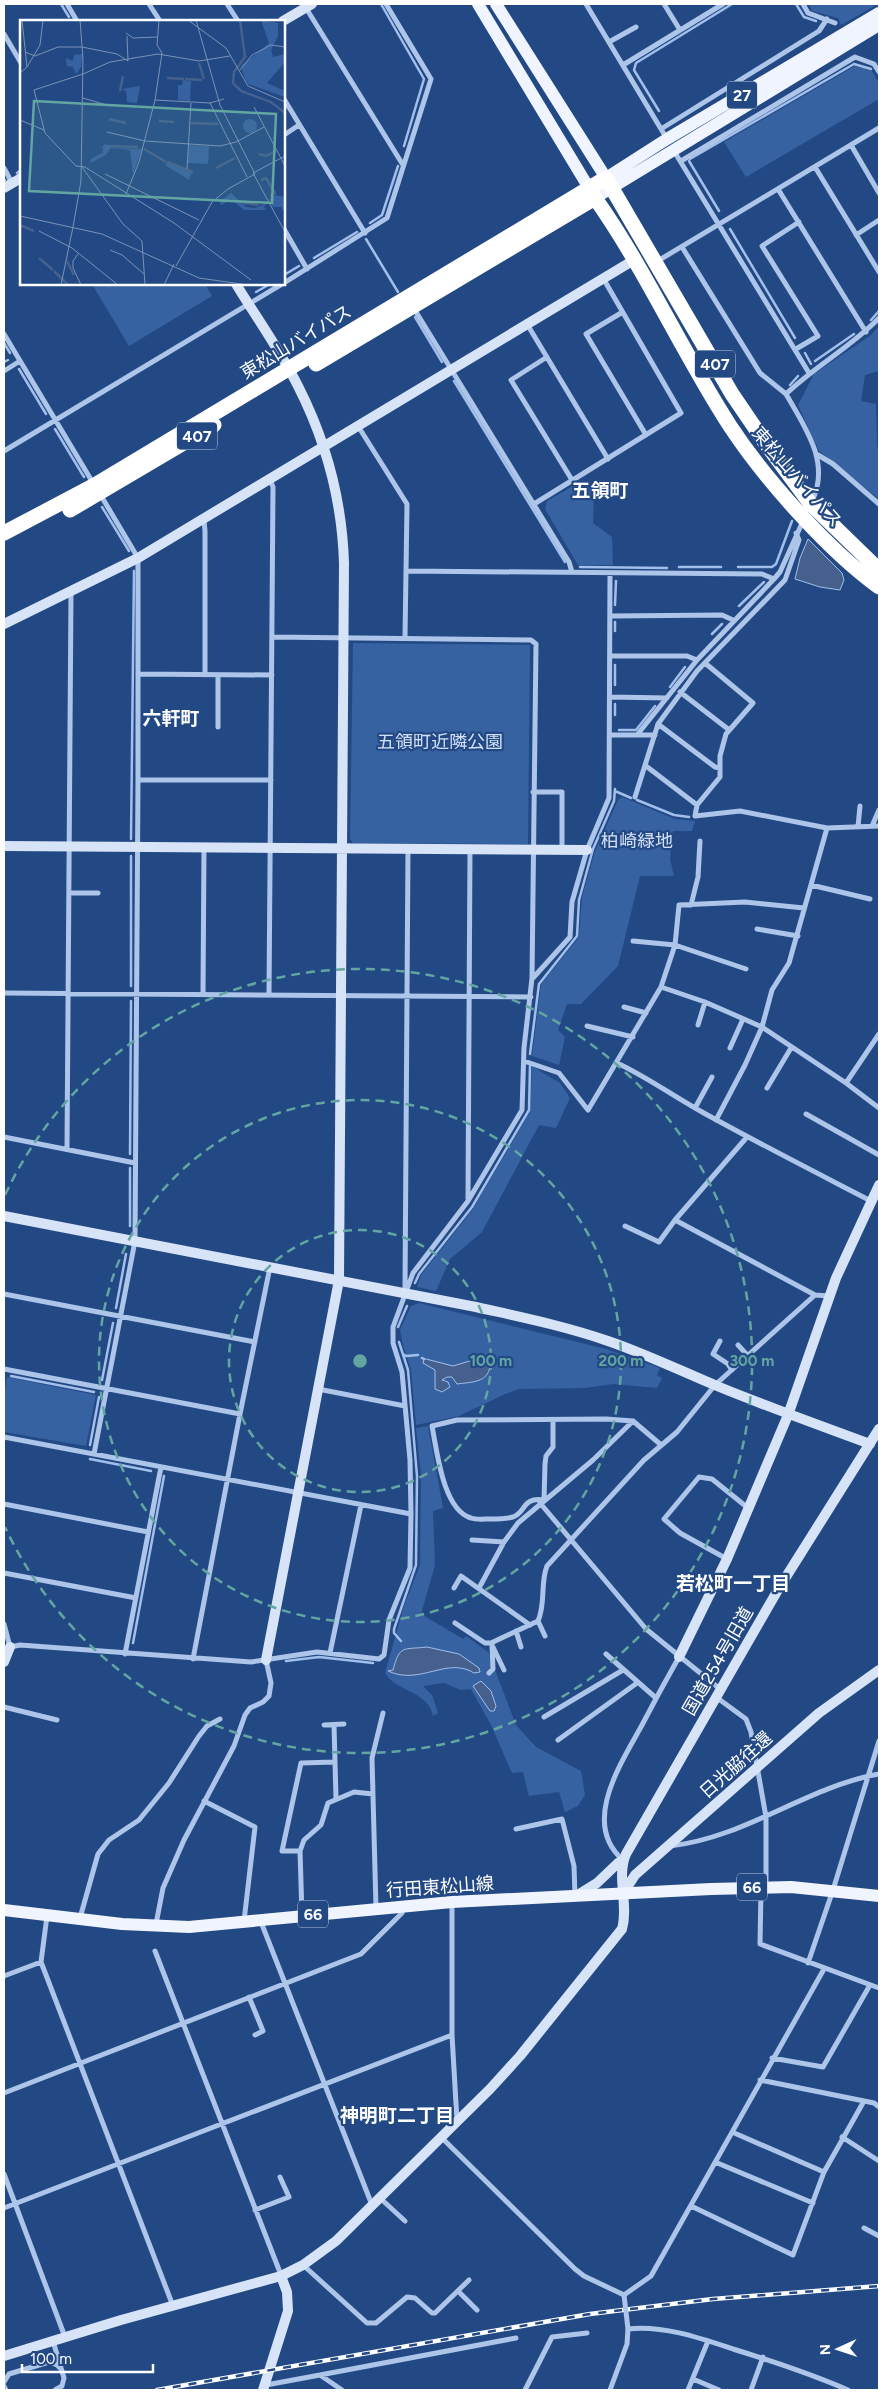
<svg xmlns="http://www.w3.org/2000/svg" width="883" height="2394" font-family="Figtree,'Noto Sans JP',sans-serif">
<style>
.green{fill:#3762a2}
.water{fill:#45608c;stroke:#a1bfea}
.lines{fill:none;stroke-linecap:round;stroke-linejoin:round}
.stream{stroke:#a1bfea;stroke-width:2.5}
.street{stroke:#adc5e9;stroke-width:5}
.secondary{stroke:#d7e3f7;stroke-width:10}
.primary{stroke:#eff4fe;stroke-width:12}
.highway{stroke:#fff;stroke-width:15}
.rail-casing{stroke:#fff;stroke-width:4.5}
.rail{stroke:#234985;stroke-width:2.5;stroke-dasharray:8;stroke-linecap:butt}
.street-bridge{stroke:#adc5e9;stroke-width:5}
.ring{fill:none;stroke:#63a6a1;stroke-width:2.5;stroke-dasharray:9 6}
.labels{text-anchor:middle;stroke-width:4.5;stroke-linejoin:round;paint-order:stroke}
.shield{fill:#234985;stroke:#bdc8da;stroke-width:1}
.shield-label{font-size:16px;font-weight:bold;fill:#fff}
.street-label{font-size:18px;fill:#fff;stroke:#234985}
.park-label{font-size:18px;fill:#d1e0f7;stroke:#234985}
.neighbourhood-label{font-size:19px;font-weight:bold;fill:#fff;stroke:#234985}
.inset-river{fill:none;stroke:#45608c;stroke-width:2.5}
.inset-road{fill:none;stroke:#7b92b6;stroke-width:1}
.view{fill:#63a6a1;fill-opacity:0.15;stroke:#63a6a1;stroke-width:2.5}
.inset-edge{fill:none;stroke:#fff;stroke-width:2.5}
.centre{fill:#63a6a1;stroke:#234985;stroke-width:2.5}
.ring-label{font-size:15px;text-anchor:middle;font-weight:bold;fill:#63a6a1;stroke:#234985;stroke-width:4.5;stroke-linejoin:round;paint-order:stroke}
</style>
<rect width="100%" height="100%" fill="#234985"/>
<path class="green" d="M809,4h69l-37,21 -3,-7 -26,-7z
M855,66l17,5 7,12v16l-133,78 -22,-35z
M92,284h113l7,12 -83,50z
M879,326v45l-14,4 -4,26 15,3 1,43 2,1v51l-60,-48 -21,-46 16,-31 57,-39z
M584,480l10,15 -1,28 19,14 1,28h-35l-33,-56 2,-8z
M353,643l177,2 -2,199 -175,-1 -3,-4z
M622,797l53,22 20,2 -3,10h-19l-3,28 4,17h-34l-22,90 -37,38h-14l-9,26 7,7 -6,28 -27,-9 9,-72 38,-47 3,-40 13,-46 23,-51z
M532,1066l28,17 10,15 -14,30 -17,-3 -57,107 -32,27 -14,32 -19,-4 4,-12 52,-66 57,-97z
M419,1303l187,46 54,19 -3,7 5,3 -5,10 -44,-4 -28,4 -66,1 -14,5 -46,22 -43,9 -5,-55 -8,-25 -3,-15 11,-24z
M7,1377l89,18 -10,51 -82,-14v-38z
M428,1426l15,82 -10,3 2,54 -14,49 42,25 3,-3 22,16 28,73 20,22 45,24 4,24 -7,11 -13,6 -6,-20 -30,4 -6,-24 -11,1 -21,-48 -20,-36 -10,1 -17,-7 -21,3 9,9 6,18 -5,3c-4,-25 -37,-24 -48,-43l19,-67 16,-41 1,-90 -5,-47z"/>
<path class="water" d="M808,539l34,34 2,7 -4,10 -20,-3 -25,-8 5,-21z
M483,1357l5,3 2,6c-2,17 -19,16 -33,18l-5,-7h-5l-5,3 6,2 2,5 -8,5 -7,-3v-19l-12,-7 1,-4h2l27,7z
M427,1647l32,7 20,14 1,4 -6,1c-27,-17 -54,13 -86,-2l5,-1c7,-26 10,-20 34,-23z
M481,1681l10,10 5,15 -2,5h-4l-17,-25z"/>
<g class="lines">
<path class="stream" d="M61,4l8,13
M381,4l43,75 -20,67
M796,4l8,13 12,4
M659,111l-25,-41 2,-7 96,-59
M690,159l164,-95 17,5
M689,161l30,50
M17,173l4,-3
M4,181l1,-1
M370,223l12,-8 16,-49
M730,229l65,109
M366,239l32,53
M314,258l43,-26
M284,275l15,-9
M256,292l14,-8
M415,317l27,45
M871,320l8,-9
M4,343l6,10
M805,353l6,11
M815,361l39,-27
M4,362l4,-2
M19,369l27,45
M454,381l111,181
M790,385l8,-9
M55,429l29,48
M102,507l27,44
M580,567l87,1
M679,567h42
M738,567h34l4,-3 16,-43
M615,605l1,-24
M739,606l25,-24
M615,631v-9
M712,634l10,-10
M615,685v-20
M670,687l15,-20
M615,704v11
M619,730h17l19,-24
M615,791l16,7
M637,800l37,15 15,2
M131,839l3,-268
M131,986v-130
M530,1054l9,-70 38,-48 2,-36 14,-51 21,-48 1,-12
M130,1154l1,-153
M130,1226v-58
M415,1283l4,-9 53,-67 57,-97 1,-44
M116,1308l10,-54
M398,1327l9,-21
M399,1342l9,28 9,106 -1,89 -22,64v4l7,8
M403,1354l3,2 12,-1
M422,1358l2,1
M11,1376l83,16
M102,1380l11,-57
M90,1445l9,-48
M90,1459l61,12
M133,1643l31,-167
M286,1661l33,-4 54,6"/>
<path class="street" d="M67,4l10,17
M149,4l11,17
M227,4l11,17
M586,4l81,135
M664,4l16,26
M803,4l5,9 27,10
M306,8l97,157
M4,34l17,29
M609,42l27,-15
M623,65l100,-61
M284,99l81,134
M661,129l158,-98 8,-12
M284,135l15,-10
M851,145l28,48
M674,151l135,222
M681,161l174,-104 19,7 5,8
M815,167l64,105
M4,168l8,15
M778,189l88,143
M284,229l23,40
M856,235l23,-15
M682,247l78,126 26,21c29,-28 65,-47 93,-76
M656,262l223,-134
M284,283l103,-65 44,-139 -45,-75
M413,307l156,255 3,10
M621,313l-35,21 60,101
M527,324l81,135
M4,334l89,149
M796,349l22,-13 -56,-90 37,-24
M547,357l-36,23 61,100
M4,371l16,-10
M786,394c19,33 45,69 26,107
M358,426l49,78 -2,134
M4,451l278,-167
M818,455l15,9 46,40
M534,504l147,-91 -78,-135
M204,520l1,11v144
M406,571l356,3 12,5
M611,616l111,-1 11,5
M610,656h77l10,4
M705,663l48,40 -27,31 -6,22v21l-23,28 -2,11 45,-5 87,17 52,-2
M138,674l134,1
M680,692l48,37
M610,697l57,1
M658,724l57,43 5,1
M218,727v-52
M610,735h27l60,-75 77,-81 6,-7 23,-51
M637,735h18
M646,766l51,39
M138,780h133
M533,792h29v58
M635,797l23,-73 39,-53 88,-91 14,-40 -3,-7
M872,826l7,-16
M858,827l2,-21
M811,885l59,14
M69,893h29
M691,905l7,-28 2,-36
M757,929l41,7
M633,941l42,4 71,24
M533,978l37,-41 2,-35 15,-52 22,-52 1,-225
M661,987l44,15 57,25 84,56 33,25
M4,993l527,4
M203,994l1,-147
M269,995l4,-508 -3,-7
M624,1007l22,6
M698,1025l7,-23
M587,1026l46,11
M730,1048l13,-29
M524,1061l35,12 29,37 73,-123 14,-42 4,-40 66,-3 59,6
M617,1063c30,14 56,33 85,49 56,31 113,60 169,89
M846,1083l33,-49
M767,1088l24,-40
M695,1108l17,-31
M806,1114l73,41
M716,1120l29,-55 17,-38 10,-37 17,-27 38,-135
M4,1137l131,26
M67,1149l4,-557
M468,1199l2,-350
M675,1220l140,75
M625,1226l34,16 16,-22 72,-83
M405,1290l3,-441
M4,1294l251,48
M720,1341l-7,13 15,10 4,6
M738,1345l10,11
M4,1369l236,45
M318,1389l87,17
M553,1420v27l-7,9 -1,8 -1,36c-23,-3 -17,12 -31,17 -7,2 -16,2 -23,2 -6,0 -14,1 -19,-1 -28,-8 -34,-67 -39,-92l25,-6 149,-1 27,2 27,23
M4,1437l407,77
M94,1454l41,-213 3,-461v-222l-38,-64
M540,1503l106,126 74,60
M4,1504l144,28
M472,1540l32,2
M727,1559l-47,-26 -16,-14 35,-42 13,2 36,29
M4,1573l132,25
M454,1588l7,-12 69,49
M479,1588l25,-46 14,-19 75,-63 40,-39
M538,1621l7,15
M455,1623l30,20h6l47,-22c8,-18 2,-38 9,-55l97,-106 33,-28 38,-47 100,-90 14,1
M4,1624l6,23 10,-2 231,17 66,-10 62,7 5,-4 5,-35 21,-52 1,-54 -1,-54 -8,-88 -9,-29v-16l20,-54 55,-72 54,-91 2,-62 8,-70 4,-334 -5,-4 -259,-3
M516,1631l5,16
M491,1643l13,27
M330,1653l31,-148
M125,1654l36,-187
M606,1654l50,44
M193,1659l47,-245 30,-147
M489,1673l4,-4 -1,-23
M716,1697l30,22 5,13 15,85v70
M4,1707l53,13
M544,1717l79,-47
M324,1725l20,-1
M334,1725l2,74
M558,1740l79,-57
M204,1801l51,26 -11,94
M516,1829l46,-10 12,47 1,30
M670,1846c75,-8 136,-59 209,-72
M300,1851h-18l19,-88 33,-1
M623,1860c-43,-37 -1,-98 19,-135 12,-23 24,-45 37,-68
M761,1889l-1,55 119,44
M452,1903v132l5,86
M376,1908l-4,-150 11,-45
M302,1915l-2,-64 4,-11 17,-15 7,-22 26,-11 19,2
M47,1916l-6,46 132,344
M80,1918l18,-64 11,-14 30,-20 30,-37 30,-47 8,-10 13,-7
M261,1922l111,283
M156,1924l7,-36 21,-48 50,-94 11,-31 5,-7 13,-6 6,-6 2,-13 -5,-23
M155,1951l126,324
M808,1963l25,-73 46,-149
M4,1976l37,-14
M249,1997l14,34 -8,4
M772,2058l51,9 47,-82
M760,2080l114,23 5,4
M4,2093l357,-139 41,-41 1,-6
M732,2132l92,40
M441,2137l134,132 9,7 40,19 27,-19 173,-307
M842,2137l37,24
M715,2162l98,41
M4,2174l61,163
M380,2198l25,23
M691,2206l102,49 31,-83 40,-71
M4,2208l448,-173
M255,2210l34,-13 -9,-20
M864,2228l15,8
M303,2265l64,58h9l31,-26 8,1 17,15h3l34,-33
M458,2291l19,19
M53,2341l11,37 -2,8 -7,4
M320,2375l196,-37
M693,2379l26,11
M4,2382l5,-8 40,-12 8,3 4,4
M266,2385l54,-10 22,15
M4,2386l2,4
M525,2390l27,-53 35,-4
M610,2390l17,-46 1,-15c35,-4 72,9 105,20 39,12 78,25 115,41
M688,2390l20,-49
M751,2390l12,-33"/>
<path class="secondary" d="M283,21l29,-17
M4,188l17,-10
M236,284c20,33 44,66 62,102 28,55 44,114 46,177l-5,717 -73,380
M4,624l134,-66 496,-298
M4,846l583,4
M4,1216l472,91c44,10 89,19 132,34 38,13 73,30 109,45 51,21 102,39 153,58
M679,1657l48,-98 61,-144 48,-137 43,-93
M4,1662l6,-15
M624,1892l11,-17 184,-162 60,-43
M576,1896l21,-13 21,-20 5,-3
M4,2356l117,-36 160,-44 22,-11 33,-24 154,-152 30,-33 102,-127c7,-24 -6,-52 4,-75l153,-266 100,-159
M263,2390l25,-79 -1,-19 -6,-16"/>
<path class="primary" d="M478,4l117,194 284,-173
M496,4l110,174 61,-39 212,-126
M4,1910l118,14 67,3 263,-25 259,-13 80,-2 88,9"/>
<path class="highway" d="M316,364l279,-166c51,72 87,154 135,228 35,53 98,124 149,161
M70,510l144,-85
M4,533l91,-48 511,-307 126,216 32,47 46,62 69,67"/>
<g class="rail-casing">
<path id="rail" d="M157,2390l433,-76 123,-15 166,-13"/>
</g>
<use href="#rail" class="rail"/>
<path class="street-bridge" d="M624,2295l4,34"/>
</g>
<g class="ring">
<circle cx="360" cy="1361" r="131"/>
<circle cx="360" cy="1361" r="261"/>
<path d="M5 1195A392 392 0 1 1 5 1527"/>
</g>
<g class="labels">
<g class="shield">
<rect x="727" y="81.5" width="30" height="27" rx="4"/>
<rect x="695" y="350.5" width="40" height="27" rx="4"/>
<rect x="177" y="422.5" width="40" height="27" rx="4"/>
<rect x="737" y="1873.5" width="30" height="27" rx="4"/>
<rect x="298" y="1900.5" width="30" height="27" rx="4"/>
</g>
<g class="shield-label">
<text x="742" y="101">27</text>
<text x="715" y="370">407</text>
<text x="197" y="442">407</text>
<text x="752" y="1893">66</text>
<text x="313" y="1920">66</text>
</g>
<g class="street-label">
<text transform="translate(296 342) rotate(-31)" y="6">東松山バイパス</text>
<text transform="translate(797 477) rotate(49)" y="6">東松山バイパス</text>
<text transform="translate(718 1661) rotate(-60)" y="6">国道254号旧道</text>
<text transform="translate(736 1765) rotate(-42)" y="6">日光脇往還</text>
<text transform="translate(440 1887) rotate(-4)" y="6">行田東松山線</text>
</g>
<g class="park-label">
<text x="440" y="748">五領町近隣公園</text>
<text x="637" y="847">柏崎緑地</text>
</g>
<g class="neighbourhood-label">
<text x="600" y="497">五領町</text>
<text x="171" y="725">六軒町</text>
<text x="733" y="1590">若松町一丁目</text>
<text x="397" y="2122">神明町二丁目</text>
</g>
</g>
<g transform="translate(20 20)">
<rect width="265" height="265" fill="#234985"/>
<path d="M241,0l17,3v13l-7,14 2,7 12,-3v8l-18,21 18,8v6l-37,-13 -3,-5 -4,-13 28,-23zM63,34l-2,13 -5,7 -3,-7 -6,-1 -1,-8 7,3 1,-6zM163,60l8,1 -1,20 -12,-1v-15h4zM120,66l-3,17 -10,-1 -1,-11 -4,-2zM223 106a7 7 0 1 1 14 0a7 7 0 1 1-14 0ZM85,124l11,4 26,1 -9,25 -3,-24 -19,-2 -5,7 -16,8 2,-5 11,-5v-5l-3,1zM169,125l20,1 -1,18 -20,-1zM147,142l25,10 -3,8 -24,-15zM211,173l15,14 9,1 12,-5 -3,4 2,3h-22l-13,-11 -9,6 -3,-3zM255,175l10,2v16l-4,-6h-8l-4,-8z" fill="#3762a2"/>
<path class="inset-river" d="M220,0l5,37 -11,15 -1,11 8,8 30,11 14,11M179,43l5,16M147,58l17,1M165,59l17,1M100,71l3,-15M89,99l17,4M139,101l15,1M171,103l27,1M88,126l30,1M124,129l22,13M239,134l7,2 10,-5M147,142l26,10M196,148l19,-10M241,160l5,-2 9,15 -5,3M223,183l16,2M0,205l14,6M19,238l14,12M47,241l7,14M34,251l14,14"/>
<path class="inset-road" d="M168,0l38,28 22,38 37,16M106,13l7,5 24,-1M107,16l1,25M62,27l35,7 11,7M5,32l10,4 23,-9h24M7,47l13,-22 3,-25M220,50l12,-15 19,-10 14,2M0,53l7,-6 -5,-47M63,54l27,-12 48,-8 41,7 31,-5M14,70l11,43 31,33 9,1 89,56 77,57M14,70l49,-16M63,78l27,8M135,80l55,3 14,-4M190,83l37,74M234,87l31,59M0,100l24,10M87,112l38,9 75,5 16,-4 28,-15M265,136l-32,17 32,59M62,147l41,57 19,17 3,44M167,149l4,-66M85,154l94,46M106,174l13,-32 16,-62 7,-47 -5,-8 2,-25M0,196l82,18 97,44 49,7M53,207l8,-46 2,-122 -3,-39M19,211l33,17 46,37M90,230l12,5 22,19M58,234l-5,7v7l8,17M156,246l36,-64 16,-13 27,-15 -35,-69 -24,-85M41,265l12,-58M144,265l10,-21"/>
<path class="view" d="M14,81l242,13 -4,89 -243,-12z"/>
<rect width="265" height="265" class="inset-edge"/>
</g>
<circle cx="360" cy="1361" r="8" class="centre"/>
<g class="ring-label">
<text x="491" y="1366">100 m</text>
<text x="621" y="1366">200 m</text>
<text x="752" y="1366">300 m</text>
</g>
<rect width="883" height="2394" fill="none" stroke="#ffffff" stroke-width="10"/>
<g transform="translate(838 2349) rotate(267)" stroke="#234985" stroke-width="4" paint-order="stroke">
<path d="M0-4L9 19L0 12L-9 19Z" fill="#ffffff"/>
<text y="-8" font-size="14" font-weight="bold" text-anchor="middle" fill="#ffffff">N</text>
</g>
<path d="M22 2364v8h131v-8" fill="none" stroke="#ffffff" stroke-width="2.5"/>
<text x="30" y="2364" font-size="15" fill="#ffffff" stroke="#234985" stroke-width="4" paint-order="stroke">100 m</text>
</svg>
